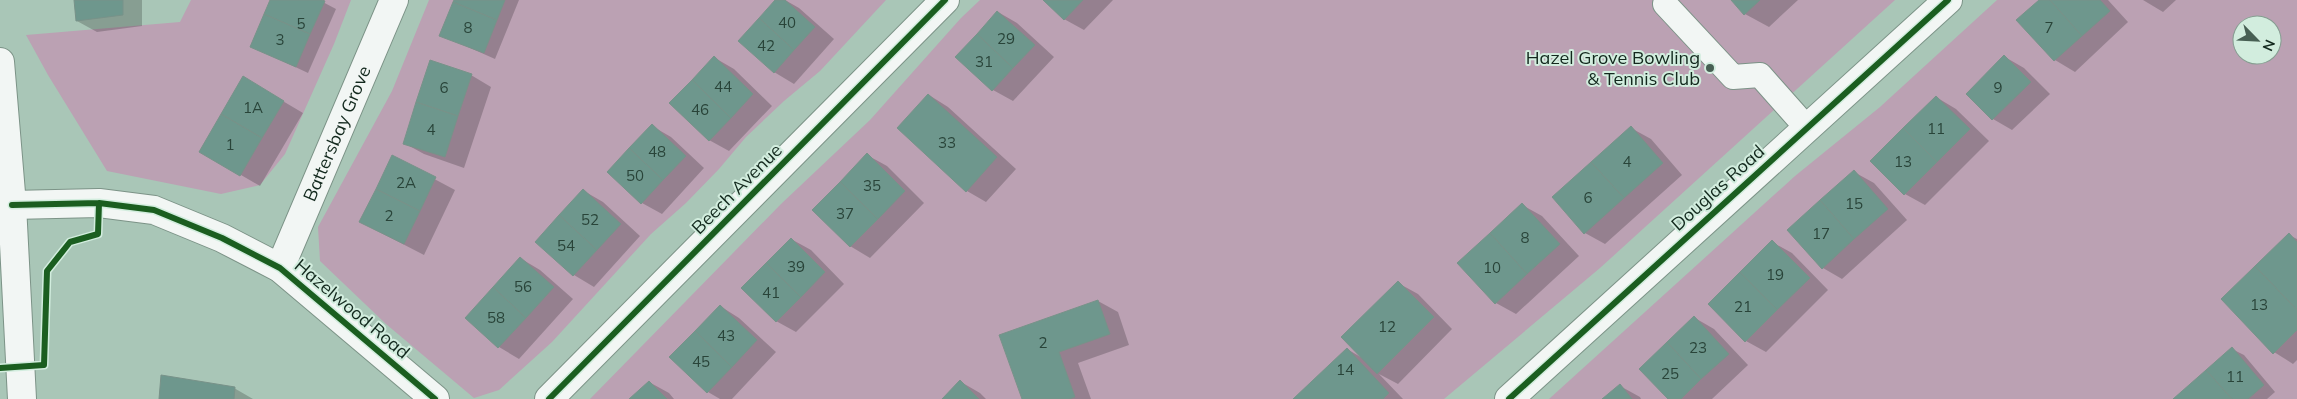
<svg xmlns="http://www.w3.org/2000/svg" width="2297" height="399" font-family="Mulish,sans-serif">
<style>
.green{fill:#bba1b3;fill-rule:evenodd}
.shadow{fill:#0003}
.building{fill:#6e978d;stroke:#789289}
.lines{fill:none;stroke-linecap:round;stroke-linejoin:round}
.service-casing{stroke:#7c9387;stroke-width:26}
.minor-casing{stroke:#7c9387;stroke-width:30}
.primary-casing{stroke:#7c9387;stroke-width:30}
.service{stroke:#f2f6f4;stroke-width:24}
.minor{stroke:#f2f6f4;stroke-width:28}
.primary{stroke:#f2f6f4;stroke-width:28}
.cycleway-casing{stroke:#d2edde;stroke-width:9}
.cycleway{stroke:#1b5e20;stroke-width:6}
.poi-dot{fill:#475f53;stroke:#d2edde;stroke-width:2}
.labels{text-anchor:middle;stroke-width:4;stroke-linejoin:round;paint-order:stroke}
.number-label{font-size:15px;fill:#294439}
.poi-label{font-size:18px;fill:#12281d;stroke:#d2edde;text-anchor:end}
.street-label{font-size:18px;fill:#12281d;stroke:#d2edde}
</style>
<rect width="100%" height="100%" fill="#a9c6b7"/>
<path class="green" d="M191,0h160l-17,44 -49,110 -25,31 -39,9 -114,-23 -59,-96 -22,-40 154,-13z
M429,0h457l-66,71 -36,30 -38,36 -27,32 -33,34 -35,31 -99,108 -53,48 -25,8 -88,-74 -66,-63 -2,-34 74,-136z
M980,0h915l-295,268 -156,131h-854l191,-195 89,-84 91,-102z
M1997,0h300v399h-748l246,-223 85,-69zM2242,25h30v30h-30z"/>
<path class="shadow" d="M75,0h67v26l-45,6 -20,-11z
M271,0h48l17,9 -28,64 -57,-27z
M455,0h64l-24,59 -54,-24z
M777,0h8l14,8 35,31 -40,45 -20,-12z
M1044,0h69l-29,30 -20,-11z
M1732,0h66l-29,27 -24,-13z
M2040,0h68l20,22 -53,50 -20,-12 -37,-40z
M2143,0h33l-13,12z
M998,12l19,11 37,34 -41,44 -20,-11z
M2005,57l19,11 26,26 -38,36 -19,-11z
M715,58l19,11 38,37 -43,45 -20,-11z
M471,75l20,12 -27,81 -40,-14 -20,-11z
M244,78l59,35 -43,73 -60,-35z
M929,95l19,12 68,62 -30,33 -19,-11z
M1936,97l20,12 33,32 -64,64 -20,-11 -33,-33z
M652,126l19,11 33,31 -42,46 -20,-11z
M1631,128l20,11 31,36 -77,69 -20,-11z
M867,155l20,11 37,37 -54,55 -20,-12z
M393,157l62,33 -31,65 -64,-33z
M1854,172l20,11 33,37 -65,59 -19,-11z
M584,191l19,11 37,34 -46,51 -20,-12 -37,-33z
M1522,205l20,11 37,40 -63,58 -20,-11z
M2289,235l8,4v121l-4,4 -19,-12z
M791,239l20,11 33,34 -48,48 -20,-11z
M1772,242l20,11 36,37 -62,62 -20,-11 -36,-37z
M520,258l20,12 33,29 -54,60 -20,-12 -32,-29z
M1398,283l20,11 34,35 -54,55 -19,-10 24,25h-108l52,-50 17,10z
M1098,301l20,11 11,33 -51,18 13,36h-68z
M720,306l19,12 37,34 -44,47h-12l-12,-7z
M1695,318l19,11 34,36 -36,34h-43z
M2232,349l12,6 31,37 -8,7h-92z
M649,382l20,11 5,6h-42z
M961,382l19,11 6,6h-42z
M1620,386l20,11 1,2h-37z
M234,388l19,11h-93z"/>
<path class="building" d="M74,0h49v15l-47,6z
M270,0h52l3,1 -15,33 -46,-20z
M454,0h51l-8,20 -44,-18z
M775,0h10l30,27 -21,23 -35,-32z
M1043,0h40l-19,20z
M1731,0h29l-16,15z
M2039,0h11l32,36 -28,25 -38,-41z
M2050,0h50l10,11 -28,25z
M453,2l44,18 -13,33 -45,-17z
M997,11l38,34 -22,23 -36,-34z
M264,14l46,20 -14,33 -46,-20z
M759,18l35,32 -20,23 -36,-32z
M977,34l36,34 -21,23 -37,-34z
M2004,55l27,27 -39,38 -26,-26z
M714,56l39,38 -22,24 -39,-38z
M430,60l42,14 -14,42 -42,-14z
M243,76l41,25 -22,37 -41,-24z
M692,80l39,38 -22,23 -40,-38z
M928,94l69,63 -31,35 -69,-64z
M1936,96l34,33 -33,33 -34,-34z
M416,102l42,14 -13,41 -42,-13z
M221,114l41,24 -22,38 -41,-24z
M652,124l34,32 -23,24 -34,-32z
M1631,126l32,37 -39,35 -33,-36z
M1903,128l34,34 -33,33 -34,-34z
M629,148l34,32 -22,24 -34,-32z
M867,153l38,38 -27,28 -38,-37z
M392,155l44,22 -16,34 -44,-22z
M1591,162l33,36 -40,36 -32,-37z
M1854,170l34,39 -34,30 -34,-39z
M840,182l38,37 -28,28 -38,-37z
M376,189l44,22 -16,33 -45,-22z
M583,189l38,35 -24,26 -38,-35z
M1820,200l34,39 -32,30 -35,-39z
M1522,203l38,41 -33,30 -37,-41z
M559,215l38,35 -24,26 -38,-34z
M1490,233l37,41 -32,30 -38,-41z
M2289,233l8,9v68l-42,-44z
M791,238l34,34 -24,25 -35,-34z
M1772,240l38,38 -33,32 -37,-38z
M520,257l34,30 -28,31 -33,-31z
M766,263l35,34 -25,25 -35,-34z
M2255,266l42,44v20l-24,24 -52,-55z
M1740,272l37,38 -32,32 -37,-38z
M1398,281l36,36 -57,57 -36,-37z
M493,287l33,31 -28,30 -33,-30z
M1098,300l12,34 -51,18 16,45 -6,2h-47l-23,-64z
M720,305l37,35 -25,27 -37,-36z
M1694,316l35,38 -28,25 -34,-37z
M695,331l37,36 -25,26 -38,-36z
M1667,342l34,37 -20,20h-13l-29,-30z
M2232,347l32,38 -16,14h-16l-26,-29z
M1347,348l42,45 -6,6h-90z
M2206,370l26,29h-59z
M161,375l74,12 -1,12h-75z
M960,380l19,19h-37z
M649,381l18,18h-38z
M1620,384l12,15h-30z"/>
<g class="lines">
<g class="service-casing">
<path id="service" d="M1665,4l68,73 27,-2 47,53"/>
</g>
<g class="minor-casing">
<g id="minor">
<path d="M12,205l87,-2 55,7 68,28 58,30 155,131"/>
<path id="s1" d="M280,268l114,-268"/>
<path d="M549,399l396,-399"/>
<path d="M1509,399l439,-399"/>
</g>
</g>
<g class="primary-casing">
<path id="primary" d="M0,62l12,143 10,194"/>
</g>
<use href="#service" class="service"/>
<use href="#minor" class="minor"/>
<use href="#primary" class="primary"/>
<g class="cycleway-casing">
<path id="cycleway" d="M12,205l87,-2 55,7 68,28 58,30 155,131
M0,368l44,-3 3,-94 23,-29 28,-8 1,-31
M549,399l396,-399
M1509,399l439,-399"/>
</g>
<use href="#cycleway" class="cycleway"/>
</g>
<circle class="poi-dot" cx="1710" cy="68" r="5"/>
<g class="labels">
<g class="number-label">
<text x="787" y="28">40</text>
<text x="301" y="29">5</text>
<text x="468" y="33">8</text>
<text x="2049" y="33">7</text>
<text x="1006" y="44">29</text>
<text x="280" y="45">3</text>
<text x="766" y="51">42</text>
<text x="984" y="67">31</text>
<text x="723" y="92">44</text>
<text x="444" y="93">6</text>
<text x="1998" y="93">9</text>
<text x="253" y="113">1A</text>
<text x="700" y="115">46</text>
<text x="1936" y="134">11</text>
<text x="431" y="135">4</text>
<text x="947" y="148">33</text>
<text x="230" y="150">1</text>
<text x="657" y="157">48</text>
<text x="1627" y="167">4</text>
<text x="1903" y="167">13</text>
<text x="635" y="181">50</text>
<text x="406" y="188">2A</text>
<text x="872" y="191">35</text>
<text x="1588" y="203">6</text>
<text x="1854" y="209">15</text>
<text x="845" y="219">37</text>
<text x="389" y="221">2</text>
<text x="590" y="225">52</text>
<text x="1821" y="239">17</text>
<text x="1525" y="243">8</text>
<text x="566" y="251">54</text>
<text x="796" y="272">39</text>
<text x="1492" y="273">10</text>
<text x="1775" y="280">19</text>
<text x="523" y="292">56</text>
<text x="771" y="298">41</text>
<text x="2259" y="310">13</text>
<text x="1743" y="312">21</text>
<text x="496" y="323">58</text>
<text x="1387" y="332">12</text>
<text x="726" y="341">43</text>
<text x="1043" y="348">2</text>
<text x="1698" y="353">23</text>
<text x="701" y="367">45</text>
<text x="1345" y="375">14</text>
<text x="1670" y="379">25</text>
<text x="2235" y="382">11</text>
</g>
<g class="poi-label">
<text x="1700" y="64">Hazel Grove Bowling<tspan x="1700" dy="21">&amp; Tennis Club</tspan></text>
</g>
<g class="street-label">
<text dy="6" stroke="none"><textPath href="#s1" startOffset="146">Battersbay Grove</textPath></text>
<text transform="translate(1718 188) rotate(-42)" y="6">Douglas Road</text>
<text transform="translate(737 189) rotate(-45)" y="6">Beech Avenue</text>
<text transform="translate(352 309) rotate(40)" y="6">Hazelwood Road</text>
</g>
</g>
<g transform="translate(2257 40) rotate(114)"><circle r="24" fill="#d2edde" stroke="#859e91"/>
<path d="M0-4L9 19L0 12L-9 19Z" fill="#475f53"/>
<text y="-8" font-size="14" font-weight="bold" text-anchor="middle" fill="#12281d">N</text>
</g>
</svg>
